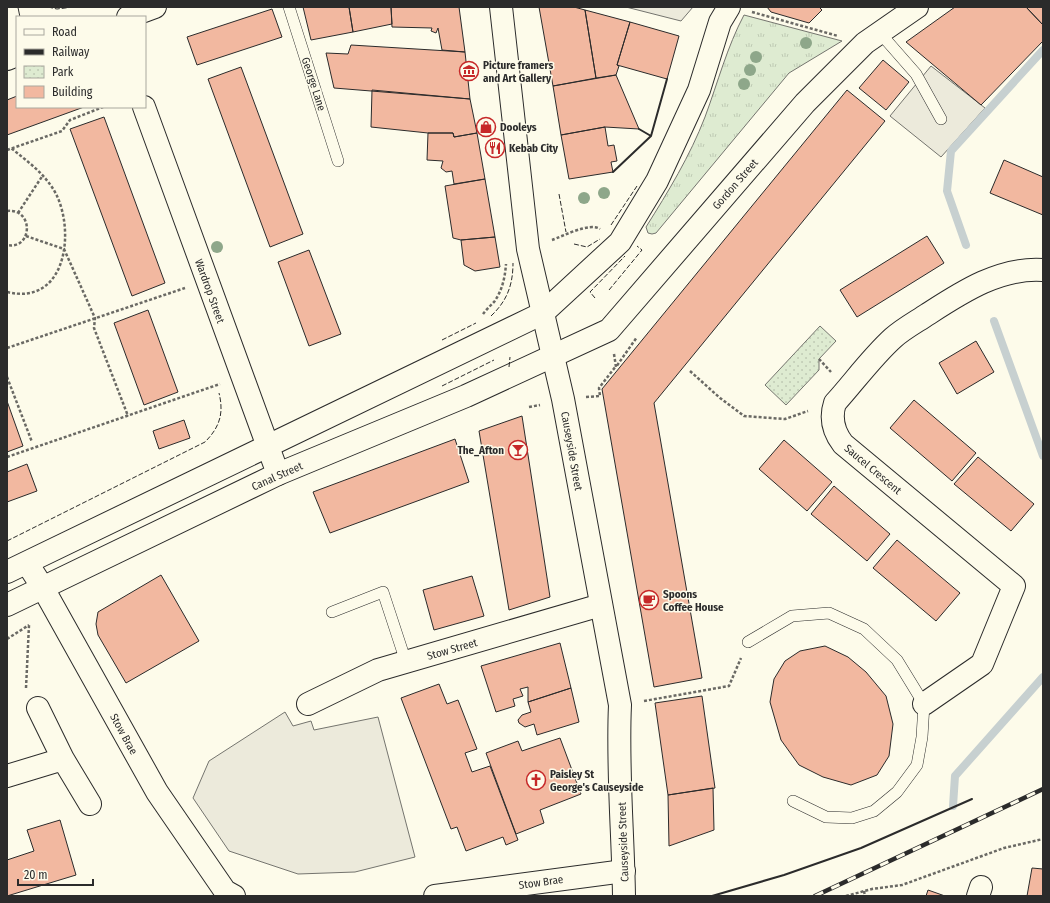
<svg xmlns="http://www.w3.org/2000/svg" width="1050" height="903" font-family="'Fira Sans Condensed',sans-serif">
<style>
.grass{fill:url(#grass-tufts);stroke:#74746e}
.park{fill:url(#park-dots);stroke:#74746e}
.parking{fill:#eceadb;stroke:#74746e}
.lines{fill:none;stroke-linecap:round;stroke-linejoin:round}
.stream{stroke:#c7d0d0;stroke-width:8}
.building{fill:#f2b8a0;stroke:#2b2b2b}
.lane-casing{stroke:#2b2b2b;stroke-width:12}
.street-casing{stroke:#2b2b2b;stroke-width:24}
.secondary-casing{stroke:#2b2b2b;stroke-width:24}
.primary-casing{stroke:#2b2b2b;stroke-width:24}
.path{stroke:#6a6964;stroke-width:2.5;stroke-dasharray:3 2;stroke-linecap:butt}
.lane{stroke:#fdfbea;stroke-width:11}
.street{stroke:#fdfbea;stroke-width:22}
.secondary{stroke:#fdfbea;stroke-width:22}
.primary{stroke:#fdfbea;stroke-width:22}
.rail-casing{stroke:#2b2b2b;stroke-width:4.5}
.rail{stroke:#fdfbea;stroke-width:3;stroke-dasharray:9;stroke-linecap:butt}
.fence{stroke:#2b2b2b;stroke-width:1;stroke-dasharray:5 2;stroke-linecap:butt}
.wall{stroke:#2b2b2b;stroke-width:2}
.tree{fill:#8ea78a}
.labels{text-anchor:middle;stroke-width:3;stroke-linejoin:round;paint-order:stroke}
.poi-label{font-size:11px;font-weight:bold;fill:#2b2b2b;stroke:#fdfbea;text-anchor:start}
.street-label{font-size:11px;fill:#2b2b2b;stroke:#fdfbea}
</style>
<defs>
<pattern id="grass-tufts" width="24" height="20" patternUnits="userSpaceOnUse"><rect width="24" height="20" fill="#deebd1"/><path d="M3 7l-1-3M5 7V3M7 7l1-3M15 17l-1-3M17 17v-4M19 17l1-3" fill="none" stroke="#bfcab4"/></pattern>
<pattern id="park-dots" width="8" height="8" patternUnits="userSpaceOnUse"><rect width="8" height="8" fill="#deebd1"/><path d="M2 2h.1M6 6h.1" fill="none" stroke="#bfcab4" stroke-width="1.8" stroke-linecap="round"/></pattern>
</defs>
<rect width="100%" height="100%" fill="#fdfbea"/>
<path class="grass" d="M744,15l98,26 -53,32 -133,160 -4,1 -4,-1 -2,-6c22,-35 44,-71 59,-110 13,-35 22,-70 39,-102z"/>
<path class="park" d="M820,326l16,15 -17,18v11l-33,35 -21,-20z"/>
<path class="parking" d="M626,7h67l-12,14z
M931,66l54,42 -44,49 -51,-41z
M285,712l8,14 18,-5 3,9 64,-13 37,140 -60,15 -57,2 -69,-23 -36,-53 16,-37z"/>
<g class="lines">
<path class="stream" d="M966,245l-19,-54 4,-40 92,-101
M994,321l49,135
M953,806l2,-30 88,-99"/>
</g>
<path class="building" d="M303,7h46l4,25 -42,8z
M349,7h42l1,17 -39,8z
M391,7h68l6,45 -23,-2 -4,-22 -2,5 -5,-2 1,-3 -40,-1z
M539,7h35l11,3 11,68 -43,8z
M767,7h52l3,3 -13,13 -38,-11z
M955,7h71l17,18v16l-62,64 -75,-63z
M1026,7h17v18z
M272,9l10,28 -85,28 -10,-28z
M585,10l45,12 -13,43 2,1 -3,9 -20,3z
M630,22l49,14 -12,43 -50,-14z
M351,45l114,7 5,47 -136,-11 -8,-35 22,1z
M883,60l26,22 -23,28 -27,-22z
M241,67l62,167 -33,13 -62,-168z
M616,75l23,54 -34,-2 -44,8 -8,-49z
M372,90l98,9 7,34 -23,4 -1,-4h-25l-57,-6z
M847,90l38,31 -231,282 48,275 -48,9 -52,-298z
M17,96v11h67l-77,28v-35z
M104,117l61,166 -33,13 -62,-167z
M605,127l3,19 6,-1 3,16 -6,1 2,10 -44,7 -8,-44z
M428,133h25l1,4 23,-4 8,46 -31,5 -2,-13 -6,1 -5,-4 2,-7 -16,-1z
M1004,160l39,17v38l-53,-22z
M485,179l10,58 -34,3 -8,-2 -8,-52z
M927,236l17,27 -87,54 -17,-27z
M495,237l5,30 -25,4 -11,-6 -3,-25z
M309,250l32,84 -32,12 -31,-84z
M148,310l30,82 -34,13 -30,-82z
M976,341l18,31 -37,22 -18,-31z
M914,400l62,53 -24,28 -62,-53z
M7,401l16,45 -16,6z
M522,416l28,181 -41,13 -30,-179z
M184,420l6,18 -31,11 -6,-18z
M455,439l14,43 -139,51 -17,-41z
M784,440l48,42 -25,29 -48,-42z
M978,457l56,47 -23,27 -57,-47z
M27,464l10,27 -30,11v-30z
M834,486l56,48 -23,27 -56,-47z
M897,540l63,53 -24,28 -63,-53z
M161,575l38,66 -73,42 -28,-48 -2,-11 2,-12z
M472,576l12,40 -50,14 -11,-40z
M560,643l11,45 -43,14v-15l-8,2 3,7 -10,3 2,7 -19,6 -15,-46z
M825,646l23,11 18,15 20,24 7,28 -4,32 -12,19 -26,10 -28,-8 -24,-12 -18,-25 -11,-38 4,-23 11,-18 15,-10z
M439,684l8,20 11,-4 19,49 -12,4 7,19 18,-6 28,74 -12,5 -3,-8 -37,14 -9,-24 -6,2 -50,-131z
M571,688l8,34 -42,13 -3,-11 -9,3 -6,-4 -1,-3 4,-5 9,-3 -3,-10z
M702,696l13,92 -47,7 -13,-92z
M560,738l21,56 -41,16 4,13 -28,11 -30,-81 32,-12 4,10z
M713,788l1,42 -45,16 -1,-51z
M60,820l16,55 -69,21v-36l27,-9 -7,-21z
M1032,868l11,1v27h-16z
M928,890l17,6h-19z"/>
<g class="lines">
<g class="lane-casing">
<path id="lane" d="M289,7l49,154
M880,33l36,41 25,45
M332,612l51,-20 23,70
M748,642l44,-26 37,-3 35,16 33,31 27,44 -2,33 -5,28 -20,27 -23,19 -22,7 -26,-1 -33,-16"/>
</g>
<g class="street-casing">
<path id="street" d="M7,11l9,45
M144,107l134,367
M27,563l16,25 114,204 68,99 9,5
M308,704l70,-34 223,-65
M924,704l58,-40 32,-78 -171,-142c-10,-13 -13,-26 -8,-41 19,-21 37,-46 58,-65 10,-9 23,-16 35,-24 34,-22 72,-47 115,-44
M63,759l27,45
M7,776l56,-17 -25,-51
M435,896l189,-25
M978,896l3,-9"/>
</g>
<g class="secondary-casing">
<path id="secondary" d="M501,7l27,242 35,150 57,306c-3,63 3,127 4,191
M128,17l27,-10
M7,59l10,-4"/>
</g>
<g class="primary-casing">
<path id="primary" d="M7,572l536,-259 77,-71 37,-61 42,-91 21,-68 9,-15
M7,605l271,-131 188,-78 143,-66 196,-227 60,-60 52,-36"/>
</g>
<path class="path" d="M752,12l86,24
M7,150l55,-19 8,-11 33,-13
M7,211c27,-3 26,39 0,34
M18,213l25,-38
M26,236l38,13 31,69 -1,10 34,88
M552,240c11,-4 38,-18 48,-11
M7,292c58,14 68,-57 50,-96 -10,-21 -29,-34 -46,-48
M483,314c3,-4 7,-8 11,-12 8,-11 11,-24 12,-38
M7,348l178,-60
M614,354l2,13 21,-30
M819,359l12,13
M690,371l30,27 24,18 41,3 23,-8
M7,377l25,65
M586,397l14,-1 -1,-8 17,-22
M529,407l11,-2
M7,457l213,-73
M7,639l22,-14
M26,688l3,-63
M644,701l85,-15 12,-28
M864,891l1,5
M846,896l26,-7 30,-4 102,-37 39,-9"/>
<use href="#lane" class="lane"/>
<use href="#street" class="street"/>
<use href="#secondary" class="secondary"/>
<use href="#primary" class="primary"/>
<g class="rail-casing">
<path id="rail" d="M815,896l228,-107"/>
</g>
<use href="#rail" class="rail"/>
<path class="fence" d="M48,7l9,2 16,-2
M559,194l7,38
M611,225l26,-39
M574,244l13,3 13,-8
M609,290l33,-40 -5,-4
M595,298l-5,-6 35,-36
M491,316c16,-15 22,-31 22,-53
M442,340l34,-17
M509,367l1,-10
M442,386l52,-26
M7,541l198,-99c15,-15 19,-29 14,-49"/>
<path class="wall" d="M639,129l12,7
M613,172l38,-36 16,-57
M712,896l72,-21 77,-27 111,-49"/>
</g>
<g class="tree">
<circle cx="806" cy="43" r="6"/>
<circle cx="756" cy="57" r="6"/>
<circle cx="750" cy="70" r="6"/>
<circle cx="744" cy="84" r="6"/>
<circle cx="604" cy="193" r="6"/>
<circle cx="584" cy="198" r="6"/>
<circle cx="217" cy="247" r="6"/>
</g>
<defs>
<g id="museum-ring" transform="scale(1)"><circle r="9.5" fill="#fdfbea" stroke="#c62828" stroke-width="1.5"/><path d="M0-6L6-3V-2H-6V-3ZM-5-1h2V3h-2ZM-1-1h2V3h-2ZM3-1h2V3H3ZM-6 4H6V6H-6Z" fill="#c62828"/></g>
<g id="shop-ring" transform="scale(1)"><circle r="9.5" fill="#fdfbea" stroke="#c62828" stroke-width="1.5"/><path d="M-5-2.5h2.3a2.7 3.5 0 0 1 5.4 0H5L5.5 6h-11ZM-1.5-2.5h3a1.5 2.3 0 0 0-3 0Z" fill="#c62828"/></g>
<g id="restaurant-ring" transform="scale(1)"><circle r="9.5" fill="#fdfbea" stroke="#c62828" stroke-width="1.5"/><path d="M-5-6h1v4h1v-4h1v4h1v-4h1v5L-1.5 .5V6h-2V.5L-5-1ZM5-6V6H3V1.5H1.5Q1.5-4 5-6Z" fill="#c62828"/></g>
<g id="bar-ring" transform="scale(1)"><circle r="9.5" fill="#fdfbea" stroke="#c62828" stroke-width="1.5"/><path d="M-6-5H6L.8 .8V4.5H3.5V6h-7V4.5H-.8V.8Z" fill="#c62828"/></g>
<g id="cafe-ring" transform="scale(1)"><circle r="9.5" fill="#fdfbea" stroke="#c62828" stroke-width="1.5"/><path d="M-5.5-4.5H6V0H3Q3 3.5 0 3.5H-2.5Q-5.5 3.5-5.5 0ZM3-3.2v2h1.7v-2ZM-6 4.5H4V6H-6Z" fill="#c62828"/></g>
<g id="church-ring" transform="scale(1)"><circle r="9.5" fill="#fdfbea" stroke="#c62828" stroke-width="1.5"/><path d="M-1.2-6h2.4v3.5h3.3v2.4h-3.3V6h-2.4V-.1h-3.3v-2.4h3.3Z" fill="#c62828"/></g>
</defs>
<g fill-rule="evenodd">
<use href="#museum-ring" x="469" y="71"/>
<use href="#shop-ring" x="486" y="127"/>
<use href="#restaurant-ring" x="495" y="148"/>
<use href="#bar-ring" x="518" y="450"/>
<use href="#cafe-ring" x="649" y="600"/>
<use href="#church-ring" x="536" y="780"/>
</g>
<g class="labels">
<g class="poi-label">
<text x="483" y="69">Picture framers<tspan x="483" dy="13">and Art Gallery</tspan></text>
<text x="500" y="131">Dooleys</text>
<text x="509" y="152">Kebab City</text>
<text x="504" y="454" text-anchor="end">The_Afton</text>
<text x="663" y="598">Spoons<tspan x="663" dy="13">Coffee House</tspan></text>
<text x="550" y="778">Paisley St<tspan x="550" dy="13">George's Causeyside</tspan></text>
</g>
<g class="street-label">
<text transform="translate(314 84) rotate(72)" y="4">George Lane</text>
<text transform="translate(735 184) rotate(-49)" y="4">Gordon Street</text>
<text transform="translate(210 291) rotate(70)" y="4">Wardrop Street</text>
<text transform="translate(572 451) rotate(80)" y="4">Causeyside Street</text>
<text transform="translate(873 469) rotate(40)" y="4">Saucel Crescent</text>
<text transform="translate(277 476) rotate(-24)" y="4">Canal Street</text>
<text transform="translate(452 649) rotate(-16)" y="4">Stow Street</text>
<text transform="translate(124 734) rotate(61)" y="4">Stow Brae</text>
<text transform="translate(623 842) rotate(-92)" y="4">Causeyside Street</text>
<text transform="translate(541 882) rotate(-8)" y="4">Stow Brae</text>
</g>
</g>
<rect width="1050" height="903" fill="none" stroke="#2b2b2b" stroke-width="16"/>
<rect x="16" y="16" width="130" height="92" fill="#fdfbea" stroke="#a9a89e"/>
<rect x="24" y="29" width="20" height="6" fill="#fdfbea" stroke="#a9a89e"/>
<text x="52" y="36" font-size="12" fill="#2b2b2b">Road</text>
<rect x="24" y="49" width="20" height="6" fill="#2b2b2b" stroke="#a9a89e"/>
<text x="52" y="56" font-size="12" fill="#2b2b2b">Railway</text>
<rect x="24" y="66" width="20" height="12" fill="url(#park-dots)" stroke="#a9a89e"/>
<text x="52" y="76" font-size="12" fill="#2b2b2b">Park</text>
<rect x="24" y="86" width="20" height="12" fill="#f2b8a0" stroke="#a9a89e"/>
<text x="52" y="96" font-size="12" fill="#2b2b2b">Building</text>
<path d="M18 879v6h75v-6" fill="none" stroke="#2b2b2b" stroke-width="2"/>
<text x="24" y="879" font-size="12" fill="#2b2b2b" stroke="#fdfbea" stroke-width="3" paint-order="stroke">20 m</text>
</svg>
